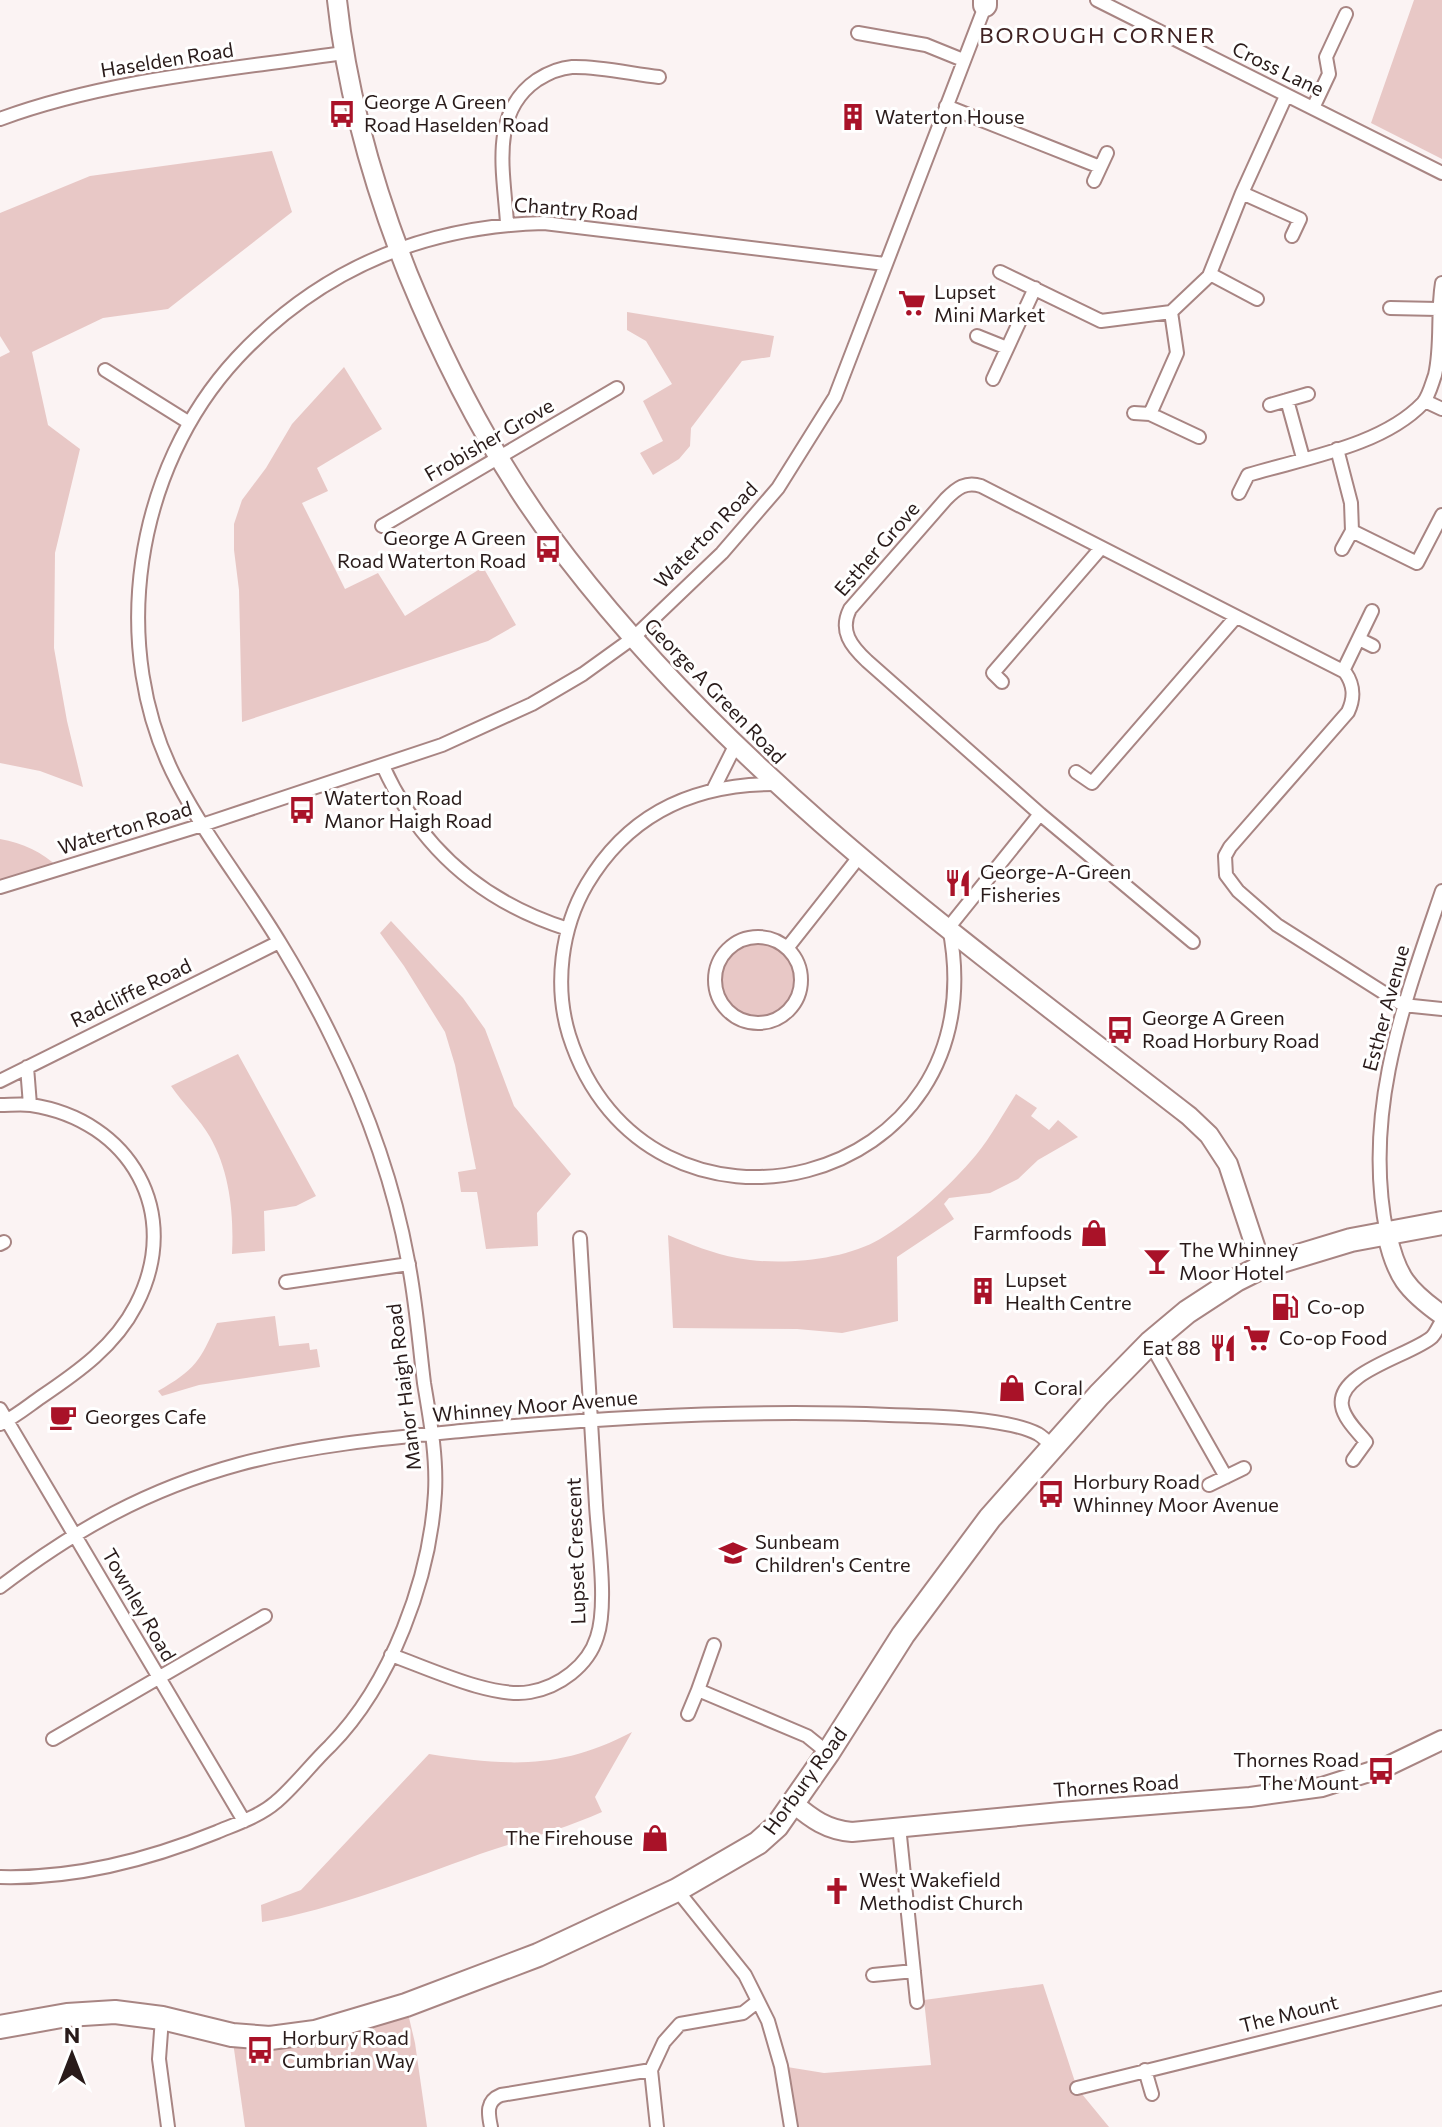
<svg xmlns="http://www.w3.org/2000/svg" width="1442" height="2127" font-family="Commissioner,sans-serif">
<style>
.green{fill:#e8c8c6}
.lines{fill:none;stroke-linecap:round;stroke-linejoin:round}
.street-casing{stroke:#a88583;stroke-width:16}
.secondary-casing{stroke:#a88583;stroke-width:22}
.highway-casing{stroke:#a88583;stroke-width:26}
.street{stroke:#fff;stroke-width:12}
.secondary{stroke:#fff;stroke-width:18}
.highway{stroke:#fff;stroke-width:22}
.labels{text-anchor:middle;stroke-width:6;stroke-linejoin:round;paint-order:stroke}
.street-label{font-size:20px;fill:#291b1a;stroke:#fff}
.poi-label{font-size:20px;fill:#291b1a;stroke:#fff;text-anchor:start}
.neighbourhood-label{font-size:22px;letter-spacing:2px;fill:#402323;stroke:#fff}
</style>
<rect width="100%" height="100%" fill="#fbf3f3"/>
<path class="green" d="M1414,0h28v159l-71,-36z
M272,151l20,61 -124,97 -65,9 -71,34 16,73 32,24 -25,104 -1,95 13,73 16,66 -43,-16 -40,-8v-406l10,-5 -10,-16v-123l90,-37z
M627,312l147,24 -4,21 -28,4 -51,67 -1,18 -11,13 -26,16 -13,-22 23,-12 -20,-40 29,-17 -26,-43 -19,-11z
M344,367l38,62 -65,39 11,23 -26,12 43,86 33,-16 27,43 78,-49 33,58 -28,16 -246,81 -3,-132 -5,-40v-26l8,-24 24,-32 26,-44z
M0,839c23,4 42,13 59,29l-59,19z
M391,921l72,77 22,31 29,77 57,68 -34,39 1,33 -52,3 -9,-57h-16l-3,-20 18,-3 -21,-104 -10,-33 -41,-66 -24,-33z
M722 980a37 37 0 1 1 74 0a37 37 0 1 1-74 0Z
M238,1054l78,142 -20,10 -32,5 1,40 -33,3c2,-39 -2,-82 -22,-117 -10,-18 -27,-33 -39,-51z
M1016,1094l21,14 -6,8 18,14 9,-10 20,17 -40,23 -20,19 -28,14 -41,5 -5,6 10,15 -57,38 1,64 -56,12 -45,-4 -124,-1 -5,-93c22,9 46,19 69,23 41,8 106,3 143,-19 35,-21 69,-52 96,-84 15,-18 27,-41 40,-61z
M275,1316l4,30 30,-3 1,7 7,-1 3,18 -121,18 -37,11 -4,-5c37,-21 42,-30 59,-68z
M632,1732l-37,65 7,15c-40,18 -81,28 -122,42 -72,26 -143,54 -218,68l-1,-17 40,-15 128,-136c78,12 131,16 203,-22z
M1043,1984l34,104 32,39h-318l-10,-61 43,7 107,-8 -7,-65z
M406,2005l9,38 12,84h-182l-13,-92z"/>
<g class="lines">
<g class="street-casing">
<path id="street" d="M1097,0l345,173
M858,33l68,12 37,15
M946,106l154,61
M1313,108l16,-34 -3,-17 20,-43
M0,119c109,-40 228,-49 343,-66
M1094,181l13,-28
M1242,193l58,26 -8,17
M507,223c-3,-50 -18,-110 30,-143 11,-7 22,-12 35,-13 26,-1 60,7 87,10
M1000,272l101,49 70,-9 38,-36 33,-83 44,-97
M1210,274l47,25
M1390,308l48,1
M1171,312l6,41 -27,61 49,23
M977,336l30,12
M105,370l83,52
M993,379l42,-91
M1287,400l16,58
M1425,401l17,8
M1270,405l38,-11
M1134,413l16,1
M1337,449l14,54 1,28 65,32 25,-48
M1239,493l9,-18c56,-17 134,-29 175,-72 6,-7 9,-20 12,-28 7,-30 2,-62 7,-92
M382,526l235,-138
M1342,549l10,-18
M1359,639l14,7
M1343,671l29,-60
M1002,682l-9,-9 108,-125
M383,766c37,82 99,136 185,163
M1076,772l16,11 144,-166
M774,784c-80,0 -145,29 -187,100 -26,44 -33,102 -18,151 76,240 433,157 380,-108l91,-113
M714,788l21,-42
M0,887l202,-62 240,-80 90,-41 51,-30 50,-36 89,-85 56,-65 57,-91 152,-396
M715 980a43 43 0 1 1 86 0a43 43 0 1 1-86 0Z
M1193,942l-153,-128 -173,-153c-16,-15 -28,-30 -17,-52l96,-110c11,-11 20,-18 35,-13l364,186c9,13 10,25 3,40l-118,135 -5,9 1,19 12,16 39,34 126,80 39,4
M788,947l71,-90
M27,1067l3,38
M0,1081l279,-139
M0,1105c10,0 21,-1 31,0 99,15 153,108 105,200 -21,41 -58,67 -95,92 -13,9 -26,20 -41,27
M1387,1234c-25,-121 17,-231 55,-343
M0,1244l4,-2
M286,1282l123,-18
M1150,1343l76,134
M0,1409l244,412
M1353,1460l13,-18c-8,-10 -22,-23 -24,-36 -6,-34 70,-51 90,-69 4,-4 7,-12 10,-16
M1209,1485l35,-17
M0,1587c76,-58 148,-98 240,-123 71,-19 148,-26 221,-33 143,-14 285,-22 428,-16 38,1 117,2 149,19 5,3 10,8 14,12
M714,1645l-16,45 109,46 21,17
M391,1655c37,13 102,44 139,37 29,-5 58,-26 67,-55 11,-32 1,-97 -1,-132 -6,-89 -11,-178 -16,-267
M688,1714l10,-24
M53,1739l212,-123
M899,1826l18,176
M0,1877c74,2 148,-17 217,-45 19,-8 43,-16 59,-30 17,-14 37,-40 54,-56 61,-62 100,-167 105,-253 2,-37 -5,-74 -11,-110 -5,-41 -8,-82 -16,-122 -14,-77 -40,-150 -75,-221 -16,-33 -34,-66 -53,-97 -33,-55 -73,-104 -102,-160 -72,-135 -43,-315 59,-425 83,-89 186,-132 307,-135l341,41
M677,1890l68,85 23,46 13,45 10,61
M873,1975l41,-4
M162,2018l-3,41 9,68
M1145,2070l7,24
M1077,2088l365,-90
M491,2127c-3,-14 -5,-26 10,-32l150,-25
M657,2127l-6,-57 13,-28 16,-18 63,-11 14,-11"/>
</g>
<g class="secondary-casing">
<path id="secondary" d="M337,0c10,95 36,185 71,274 41,100 93,199 160,285 171,222 401,386 621,557l20,19 19,29 34,103
M1387,1234c9,42 20,56 55,81
M793,1803c19,16 34,27 59,29l209,-20 189,-15 72,-10 66,-21 54,-26"/>
</g>
<g class="highway-casing">
<path id="highway" d="M985,0v5
M0,2027l67,-12 48,-3 47,6 70,17 38,3 45,-6 91,-27 132,-50 139,-65 81,-47 19,-17 51,-73 75,-118 87,-117 109,-123 51,-52 37,-31 49,-32 26,-13 89,-27 91,-17"/>
</g>
<use href="#street" class="street"/>
<use href="#secondary" class="secondary"/>
<use href="#highway" class="highway"/>
</g>
<defs>
<g id="bus-bare" transform="scale(2.16)"><path d="M-5-6H5V4H4V6H2V4H-2V6H-4V4H-5ZM-3.5-4V0h7V-4ZM-3.5 1.2v1.5H-2V1.2ZM2 1.2v1.5H3.5V1.2Z" fill="#a91228" stroke="#fff" stroke-width="2.5" paint-order="stroke"/></g>
<g id="building-bare" transform="scale(2.16)"><path d="M-4-6H4V6H1V3H-1V6H-4ZM-2.5-4.3h1.7v1.8h-1.7ZM.8-4.3h1.7v1.8H.8ZM-2.5-1h1.7V.8h-1.7ZM.8-1h1.7V.8H.8Z" fill="#a91228" stroke="#fff" stroke-width="2.5" paint-order="stroke"/></g>
<g id="supermarket-bare" transform="scale(2.16)"><path d="M-6-5.5h2.5l.6 2H6L4.5 2H-2.5L-4.4-4H-6ZM-1.5 3.2a1.3 1.3 0 1 0 .1 0ZM3 3.2a1.3 1.3 0 1 0 .1 0Z" fill="#a91228" stroke="#fff" stroke-width="2.5" paint-order="stroke"/></g>
<g id="restaurant-bare" transform="scale(2.16)"><path d="M-5-6h1v4h1v-4h1v4h1v-4h1v5L-1.5 .5V6h-2V.5L-5-1ZM5-6V6H3V1.5H1.5Q1.5-4 5-6Z" fill="#a91228" stroke="#fff" stroke-width="2.5" paint-order="stroke"/></g>
<g id="shop-bare" transform="scale(2.16)"><path d="M-5-2.5h2.3a2.7 3.5 0 0 1 5.4 0H5L5.5 6h-11ZM-1.5-2.5h3a1.5 2.3 0 0 0-3 0Z" fill="#a91228" stroke="#fff" stroke-width="2.5" paint-order="stroke"/></g>
<g id="bar-bare" transform="scale(2.16)"><path d="M-6-5H6L.8 .8V4.5H3.5V6h-7V4.5H-.8V.8Z" fill="#a91228" stroke="#fff" stroke-width="2.5" paint-order="stroke"/></g>
<g id="fuel-bare" transform="scale(2.16)"><path d="M-5.5-6h7V0h2V4h1.3V-2.5L3-4.5l.8-.8L6-3V5H2.5V1h-1V6h-7ZM-4.2-4.7v3.2H.2V-4.7Z" fill="#a91228" stroke="#fff" stroke-width="2.5" paint-order="stroke"/></g>
<g id="cafe-bare" transform="scale(2.16)"><path d="M-5.5-4.5H6V0H3Q3 3.5 0 3.5H-2.5Q-5.5 3.5-5.5 0ZM3-3.2v2h1.7v-2ZM-6 4.5H4V6H-6Z" fill="#a91228" stroke="#fff" stroke-width="2.5" paint-order="stroke"/></g>
<g id="school-bare" transform="scale(2.16)"><path d="M0-5L7-2L0 1L-7-2ZM-4 1L0 2.5L4 1V4Q0 6-4 4Z" fill="#a91228" stroke="#fff" stroke-width="2.5" paint-order="stroke"/></g>
<g id="church-bare" transform="scale(2.16)"><path d="M-1.2-6h2.4v3.5h3.3v2.4h-3.3V6h-2.4V-.1h-3.3v-2.4h3.3Z" fill="#a91228" stroke="#fff" stroke-width="2.5" paint-order="stroke"/></g>
</defs>
<g fill-rule="evenodd">
<use href="#bus-bare" x="342" y="114"/>
<use href="#building-bare" x="853" y="117"/>
<use href="#supermarket-bare" x="912" y="303"/>
<use href="#bus-bare" x="548" y="549"/>
<use href="#bus-bare" x="302" y="810"/>
<use href="#restaurant-bare" x="958" y="883"/>
<use href="#bus-bare" x="1120" y="1030"/>
<use href="#shop-bare" x="1094" y="1233"/>
<use href="#bar-bare" x="1157" y="1261"/>
<use href="#building-bare" x="983" y="1291"/>
<use href="#fuel-bare" x="1285" y="1307"/>
<use href="#supermarket-bare" x="1257" y="1338"/>
<use href="#restaurant-bare" x="1223" y="1348"/>
<use href="#shop-bare" x="1012" y="1388"/>
<use href="#cafe-bare" x="63" y="1417"/>
<use href="#bus-bare" x="1051" y="1494"/>
<use href="#school-bare" x="733" y="1553"/>
<use href="#bus-bare" x="1381" y="1771"/>
<use href="#shop-bare" x="655" y="1838"/>
<use href="#church-bare" x="837" y="1891"/>
<use href="#bus-bare" x="260" y="2050"/>
</g>
<g class="labels">
<g class="street-label">
<text transform="translate(167 60) rotate(-9)" y="7">Haselden Road</text>
<text transform="translate(1278 69) rotate(26)" y="7">Cross Lane</text>
<text transform="translate(576 209) rotate(4)" y="7">Chantry Road</text>
<text transform="translate(489 440) rotate(-30)" y="7">Frobisher Grove</text>
<text transform="translate(706 535) rotate(-46)" y="7">Waterton Road</text>
<text transform="translate(877 549) rotate(-49)" y="7">Esther Grove</text>
<text transform="translate(715 691) rotate(46)" y="7">George A Green Road</text>
<text transform="translate(125 828) rotate(-17)" y="7">Waterton Road</text>
<text transform="translate(131 993) rotate(-26)" y="7">Radcliffe Road</text>
<text transform="translate(1386 1008) rotate(-75)" y="7">Esther Avenue</text>
<text transform="translate(404 1387) rotate(-97)" y="7">Manor Haigh Road</text>
<text transform="translate(535 1406) rotate(-5)" y="7">Whinney Moor Avenue</text>
<text transform="translate(576 1551) rotate(-92)" y="7">Lupset Crescent</text>
<text transform="translate(139 1605) rotate(60)" y="7">Townley Road</text>
<text transform="translate(805 1781) rotate(-54)" y="7">Horbury Road</text>
<text transform="translate(1116 1786) rotate(-4)" y="7">Thornes Road</text>
<text transform="translate(1289 2014) rotate(-14)" y="7">The Mount</text>
</g>
<g class="poi-label">
<text x="364" y="109">George A Green<tspan x="364" dy="23">Road Haselden Road</tspan></text>
<text x="875" y="124">Waterton House</text>
<text x="934" y="299">Lupset<tspan x="934" dy="23">Mini Market</tspan></text>
<text x="526" y="545" text-anchor="end">George A Green<tspan x="526" dy="23">Road Waterton Road</tspan></text>
<text x="324" y="805">Waterton Road<tspan x="324" dy="23">Manor Haigh Road</tspan></text>
<text x="980" y="879">George-A-Green<tspan x="980" dy="23">Fisheries</tspan></text>
<text x="1142" y="1025">George A Green<tspan x="1142" dy="23">Road Horbury Road</tspan></text>
<text x="1072" y="1240" text-anchor="end">Farmfoods</text>
<text x="1179" y="1257">The Whinney<tspan x="1179" dy="23">Moor Hotel</tspan></text>
<text x="1005" y="1287">Lupset<tspan x="1005" dy="23">Health Centre</tspan></text>
<text x="1307" y="1314">Co-op</text>
<text x="1279" y="1345">Co-op Food</text>
<text x="1201" y="1355" text-anchor="end">Eat 88</text>
<text x="1034" y="1395">Coral</text>
<text x="85" y="1424">Georges Cafe</text>
<text x="1073" y="1489">Horbury Road<tspan x="1073" dy="23">Whinney Moor Avenue</tspan></text>
<text x="755" y="1549">Sunbeam<tspan x="755" dy="23">Children's Centre</tspan></text>
<text x="1359" y="1767" text-anchor="end">Thornes Road<tspan x="1359" dy="23">The Mount</tspan></text>
<text x="633" y="1845" text-anchor="end">The Firehouse</text>
<text x="859" y="1887">West Wakefield<tspan x="859" dy="23">Methodist Church</tspan></text>
<text x="282" y="2045">Horbury Road<tspan x="282" dy="23">Cumbrian Way</tspan></text>
</g>
<g class="neighbourhood-label">
<text x="1098" y="43">BOROUGH CORNER</text>
</g>
</g>
<g transform="translate(72 2055)" stroke="#ffffff" stroke-width="6" paint-order="stroke">
<path d="M0-6L14 30L0 20L-14 30Z" fill="#291b1a"/>
<text y="-12" font-size="22" font-weight="bold" text-anchor="middle" fill="#291b1a">N</text>
</g>
</svg>
